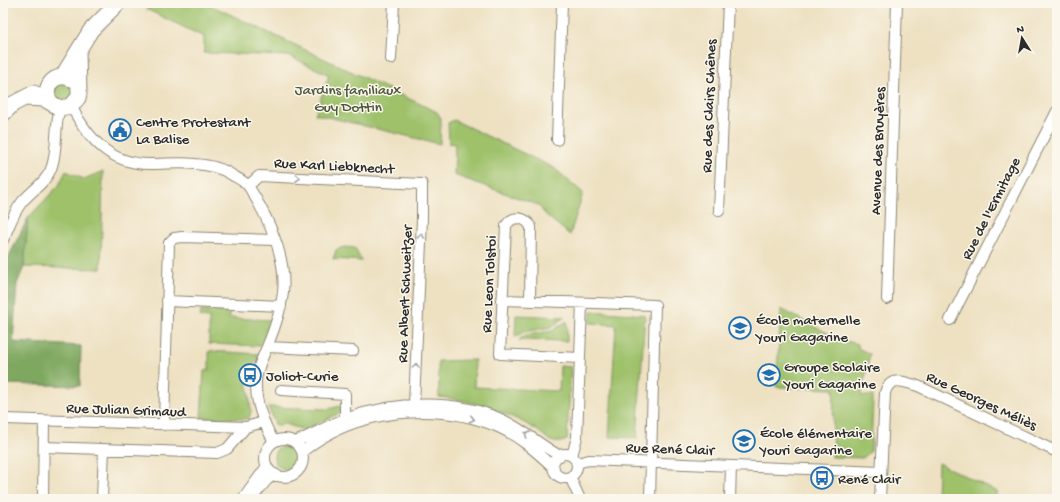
<svg xmlns="http://www.w3.org/2000/svg" width="1060" height="502" font-family="'Gochi Hand',sans-serif">
<style>
.green{fill:#9ec16a;stroke:#64764a}
.forest{fill:#7ea75e;stroke:#546944}
.lines{fill:none;stroke-linecap:round;stroke-linejoin:round}
.minor-casing{stroke:#8c8676;stroke-width:12}
.secondary-casing{stroke:#8c8676;stroke-width:17}
.minor{stroke:#fff;stroke-width:10}
.secondary{stroke:#fff;stroke-width:15}
.oneway{stroke:#a0a0a0}
.labels{text-anchor:middle;stroke-width:3;stroke-linejoin:round;paint-order:stroke}
.park-label{font-size:15px;fill:#4e583e;stroke:#fbf7ec}
.street-label{font-size:15px;fill:#2b2b2b;stroke:#fbf7ec}
.poi-label{font-size:15px;fill:#2b2b2b;stroke:#fbf7ec;text-anchor:start}
</style>
<rect width="100%" height="100%" fill="#fbf7ec"/>
<filter id="ink" filterUnits="userSpaceOnUse"><feTurbulence type="fractalNoise" baseFrequency=".025" numOctaves="2"/><feDisplacementMap in="SourceGraphic" scale="8" xChannelSelector="R" yChannelSelector="G"/><feConvolveMatrix kernelMatrix="1 2 1 2 8 2 1 2 1" color-interpolation-filters="sRGB"/></filter>
<filter id="wash" filterUnits="userSpaceOnUse"><feTurbulence type="fractalNoise" baseFrequency=".012" numOctaves="4" result="noise"/><feDisplacementMap in="SourceGraphic" scale="16" xChannelSelector="R" yChannelSelector="G"/><feGaussianBlur stdDeviation="0.9" result="paint"/><feColorMatrix in="noise" values="0 0 0 0 0 0 0 0 0 0 0 0 0 0 0 0 0 1.4 0 .05"/><feComposite in="paint" operator="in"/></filter>
<g filter="url(#wash)">
<rect width="100%" height="100%" fill="#eee1c2"/>
<path class="green" d="M152,3h54l231,109 4,6 -1,26 -125,-30 14,-39 -40,-19 -85,-3v-16l-58,-28z
M55 92a9 9 0 1 1 18 0a9 9 0 1 1-18 0Z
M454,120l100,48 29,25 -13,42 -24,-20 -8,-10 -84,-30 1,-31 -6,-1 -1,-20z
M66,171l18,8 19,-8 -2,98 -77,-2 4,-49 31,-33z
M344,247l11,1 7,13 -29,-2 3,-9z
M781,309l60,31 17,4v4l12,6 -9,42h12l-2,55 -8,7 -31,-1 2,-68 -58,-2z
M201,311l28,1v6l44,2 -10,26 -54,-2v-26l-9,-1z
M591,311l54,4 -8,123 -28,-1 7,-112 -26,-2z
M516,315l49,2 -14,10 -27,5 -9,5z
M567,321v20l-48,-1 7,-5 26,-4z
M209,351l51,3 -13,24 4,33 -2,8 -48,-1 3,-47 5,-1z
M475,360l-1,27 85,4 1,-25 11,1 -4,73c-17,7 -19,-3 -32,-11 -30,-18 -62,-28 -96,-32l-1,-36z
M340,406l2,6 -38,18 -19,-6 -9,2 -8,-19 60,2z
M274 457a12 12 0 1 1 24 0a12 12 0 1 1-24 0Z
M938,463l60,29 -3,7h-58z"/>
<path class="forest" d="M28,218l-4,49 -7,17 -4,58 68,4 -1,40 -77,-2v-116z"/>
</g>
<g filter="url(#ink)">
<g class="lines">
<g class="minor-casing">
<path id="minor" d="M391,59l3,-56
M71,106c18,34 40,59 81,58 15,0 28,-2 43,0 13,1 26,3 37,11 5,3 14,7 17,12 18,29 38,70 34,105 -2,19 -9,38 -16,55 -5,12 -11,23 -11,35 -1,21 8,42 18,60
M557,140l5,-137
M248,186l11,-10 163,8v35l-8,186
M719,211l9,-208
M3,240c6,-13 10,-27 19,-38 9,-11 26,-21 30,-36 6,-18 2,-39 8,-58
M887,299l10,-296
M501,300l154,5 -5,194
M167,301l114,5
M530,301l1,-74c-6,-11 -19,-12 -25,-1l-6,128 80,4
M950,320l107,-209
M267,347l86,4
M281,390l64,4v25
M5,419l241,8 18,-5
M164,425l5,-182 5,-5 8,-1 93,3
M265 458a19 19 0 1 1 38 0a19 19 0 1 1-38 0Z
M295,442c17,-7 32,-16 50,-23 49,-18 110,-21 158,1 21,10 37,25 57,36
M44,447l173,6 10,-4 19,-22
M302,452c52,-43 135,-51 196,-25 21,9 39,25 56,41
M553 466a12 12 0 1 1 24 0a12 12 0 1 1-24 0Z
M572,456l5,-19 5,-134
M577,463l12,-3 292,12
M570,477l10,22
M43,499l1,-78
M102,499l2,-50
M243,499l24,-33
M251,499l16,-19 8,-6
M730,499l1,-33
M880,499l5,-106c5,-18 19,-11 33,-7l139,66"/>
</g>
<g class="secondary-casing">
<path id="secondary" d="M62,77l29,-47 27,-27
M25,98l19,1 16,9 11,-2 7,-8 1,-5 -1,-41
M51,103c-10,-15 3,-32 20,-24
M3,114l10,-10 21,-11"/>
</g>
<use href="#minor" class="minor"/>
<use href="#secondary" class="secondary"/>
</g>
<defs><path id="oneway-chevron" d="M-2-3.5L2.5 0L-2 3.5" fill="none" stroke-width="1.6" stroke-linecap="round" stroke-linejoin="round"/></defs>
<g class="oneway">
<use href="#oneway-chevron" transform="translate(298 178) rotate(3)"/>
<use href="#oneway-chevron" transform="translate(421 236) rotate(-88)"/>
<use href="#oneway-chevron" transform="translate(416 366) rotate(-88)"/>
<use href="#oneway-chevron" transform="translate(472 419) rotate(13)"/>
<use href="#oneway-chevron" transform="translate(527 434) rotate(-146)"/>
</g>
</g>
<defs>
<g id="civic-ring" transform="scale(1.15)"><circle r="9.5" fill="#fbf7ec" stroke="#1f6fb2" stroke-width="1.5"/><path d="M-.6-6.5H3V-4.5H.6V-3L4-1V1h2V6H-6V1h2V-1L-.6-3ZM-1.2 2.5V6h2.4V2.5Z" fill="#1f6fb2"/></g>
<g id="school-ring" transform="scale(1.15)"><circle r="9.5" fill="#fbf7ec" stroke="#1f6fb2" stroke-width="1.5"/><path d="M0-5L7-2L0 1L-7-2ZM-4 1L0 2.5L4 1V4Q0 6-4 4Z" fill="#1f6fb2"/></g>
<g id="bus-ring" transform="scale(1.15)"><circle r="9.5" fill="#fbf7ec" stroke="#1f6fb2" stroke-width="1.5"/><path d="M-5-6H5V4H4V6H2V4H-2V6H-4V4H-5ZM-3.5-4V0h7V-4ZM-3.5 1.2v1.5H-2V1.2ZM2 1.2v1.5H3.5V1.2Z" fill="#1f6fb2"/></g>
</defs>
<g fill-rule="evenodd">
<use href="#civic-ring" x="120" y="130"/>
<use href="#school-ring" x="740" y="328"/>
<use href="#bus-ring" x="250" y="375"/>
<use href="#school-ring" x="769" y="375"/>
<use href="#school-ring" x="744" y="441"/>
<use href="#bus-ring" x="822" y="478"/>
</g>
<g class="labels">
<g class="park-label">
<text x="348" y="94">Jardins familiaux<tspan x="348" dy="17">Guy Dottin</tspan></text>
</g>
<g class="street-label">
<text transform="translate(708 106) rotate(-88)" y="5">Rue des Clairs Chênes</text>
<text transform="translate(877 151) rotate(-88)" y="5">Avenue des Bruyères</text>
<text transform="translate(334 165) rotate(3)" y="5">Rue Karl Liebknecht</text>
<text transform="translate(990 208) rotate(-63)" y="5">Rue de l'Ermitage</text>
<text transform="translate(488 284) rotate(-87)" y="5">Rue Leon Tolstoi</text>
<text transform="translate(404 294) rotate(-88)" y="5">Rue Albert Schweitzer</text>
<text transform="translate(982 400) rotate(25)" y="5">Rue Georges Méliès</text>
<text transform="translate(126 409) rotate(2)" y="5">Rue Julian Grimaud</text>
<text transform="translate(670 448) rotate(2)" y="5">Rue René Clair</text>
</g>
<g class="poi-label">
<text x="136" y="126">Centre Protestant<tspan x="136" dy="17">La Balise</tspan></text>
<text x="756" y="324">École maternelle<tspan x="756" dy="17">Youri Gagarine</tspan></text>
<text x="784" y="371">Groupe Scolaire<tspan x="784" dy="17">Youri Gagarine</tspan></text>
<text x="266" y="380">Joliot-Curie</text>
<text x="760" y="437">École élémentaire<tspan x="760" dy="17">Youri Gagarine</tspan></text>
<text x="838" y="483">René Clair</text>
</g>
</g>
<rect width="1060" height="502" fill="none" stroke="#fbf7ec" stroke-width="16"/>
<g transform="translate(1022 38) rotate(349)" stroke="#fbf7ec" stroke-width="3" paint-order="stroke">
<path d="M0-3L7 15L0 10L-7 15Z" fill="#2b2b2b"/>
<text y="-6" font-size="11" font-weight="bold" text-anchor="middle" fill="#2b2b2b">N</text>
</g>
</svg>
